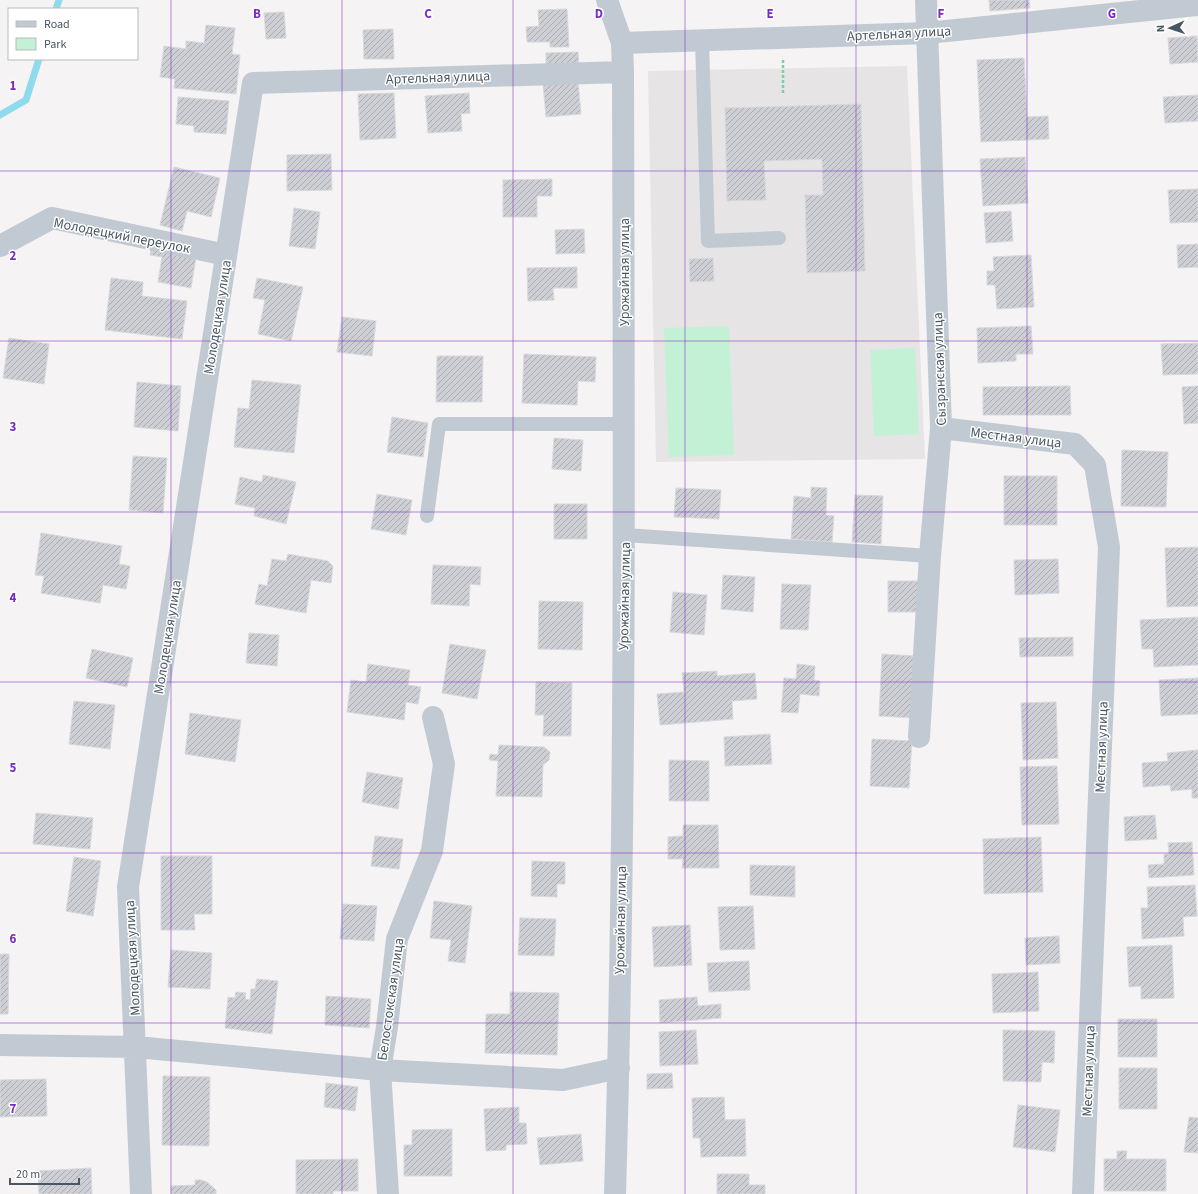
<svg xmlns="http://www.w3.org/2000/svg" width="1198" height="1194" font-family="'Source Sans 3',sans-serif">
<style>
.education{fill:#e6e4e5}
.green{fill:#c3f1d5}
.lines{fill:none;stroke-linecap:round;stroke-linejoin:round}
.stream{stroke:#90daee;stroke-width:7}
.building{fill:url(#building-hatch);stroke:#d7d9de}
.path{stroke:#7ad0a6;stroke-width:2.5;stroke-dasharray:3 2;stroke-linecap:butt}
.service{stroke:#c1cad2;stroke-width:14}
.minor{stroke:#c1cad2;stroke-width:22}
.grid{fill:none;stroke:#7b2cbf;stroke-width:1;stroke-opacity:0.55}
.labels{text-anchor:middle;stroke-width:3;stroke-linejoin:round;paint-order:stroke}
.street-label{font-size:14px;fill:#4a5661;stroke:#fff}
.grid-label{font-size:13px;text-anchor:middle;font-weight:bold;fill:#7b2cbf;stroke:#fff;stroke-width:3;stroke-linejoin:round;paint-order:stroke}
</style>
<defs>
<pattern id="building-hatch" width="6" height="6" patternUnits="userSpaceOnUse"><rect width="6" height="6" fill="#cdcfd5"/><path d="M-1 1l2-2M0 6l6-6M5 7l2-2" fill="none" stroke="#a8abb0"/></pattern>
</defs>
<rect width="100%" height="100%" fill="#f5f3f3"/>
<path class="education" d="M907,66l18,393 -269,3 -8,-391z"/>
<path class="green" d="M729,326l5,129 -65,2 -5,-129z
M915,348l4,86 -45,2 -4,-86z"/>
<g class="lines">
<path class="stream" d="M56,9l3,-9
M0,115l26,-15 13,-41"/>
</g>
<path class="building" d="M989,0h40l1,8 -40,3z
M567,9l2,38h-19v-5h-23l-1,-15 13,-1 -1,-16z
M284,12l2,26 -20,1 -2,-26z
M206,25l29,3 -3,26 8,1 -4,39 -62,-6 1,-9 -15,-2 4,-31 22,3v-8l18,2z
M393,29l1,30h-30l-1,-29z
M1197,36l1,26 -28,2 -2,-26z
M578,52l1,13 -33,1v-13z
M1024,58l3,59 21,-1 1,23 -68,3 -4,-82z
M578,81l3,33 -35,3 -3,-33z
M394,93l2,45 -36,2 -2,-46z
M469,93l1,20 -9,1 1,17 -34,2 -3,-37z
M1198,95v26l-33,2 -2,-26z
M178,97l51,4 -3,33 -32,-2v-6l-18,-2z
M861,104l4,167 -58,2 -2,-78h18l-1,-36 -58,2 2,39 -39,1 -2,-93z
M331,154l1,36 -45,1v-36z
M1025,157l3,46 -45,3 -3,-47z
M174,167l46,11 -9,39 -24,-6 -5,20 -22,-6z
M552,179v17h-15v21h-34v-37z
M1198,189v33l-28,1 -2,-33z
M294,208l26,4 -5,37 -26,-3z
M1011,211l2,30 -27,2 -2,-30z
M584,229l1,24 -29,1 -1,-24z
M152,243l45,8 -6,37 -33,-6 4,-25 -12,-2z
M1198,244v23l-20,1 -1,-23z
M1031,255l3,52 -37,2 -2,-24h-8v-14h7l-1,-14z
M713,258l1,23 -24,1 -1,-23z
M577,267v21h-24l1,12 -26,1 -1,-33z
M111,278l32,4 -1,14 45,5 -5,38 -77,-9z
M257,278l46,9 -12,54 -33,-7 7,-34 -12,-2z
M342,317l34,4 -4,35 -35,-4z
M1031,326l2,28h-17v7l-38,2 -1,-35z
M9,338l40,6 -5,40 -41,-6z
M1198,343v31l-35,1 -2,-31z
M524,354l72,3 -1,25 -17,-1 -1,24 -55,-2z
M437,356h46l-1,46h-46z
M252,380l49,5 -7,68 -60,-6 4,-39 11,1z
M137,382l44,4 -3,45 -44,-4z
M1070,386l1,29h-88v-28z
M1198,386v37l-14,1 -2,-37z
M392,417l36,6 -5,34 -36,-5z
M554,438l29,2 -2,31 -29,-2z
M1122,450l46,2 -2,55 -45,-1z
M133,456l34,2 -4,55 -34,-3z
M263,475l33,7 -10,42 -32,-8 1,-8 -20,-4 5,-27 22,5z
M1004,476h53v49h-53z
M811,487l16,1 -1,27 8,1 -2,26 -41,-3 3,-43 17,2z
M676,488l45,2 -2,29 -45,-2z
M377,494l35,6 -6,35 -35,-6z
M855,495l28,1 -2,48 -29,-2z
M554,504h33v35h-33z
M41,533l81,13 -3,18 11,2 -4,23 -23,-4 -3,18 -59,-10 3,-17 -9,-1z
M1198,547v59l-31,1 -2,-59z
M288,554l40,7 5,5 -2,17 -20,-3 -5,33 -51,-9 4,-20 8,2 5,-27 14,2z
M1058,559l1,34 -44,2 -1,-35z
M433,565l48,2 -1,18 -10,-1 -1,22 -38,-2z
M723,575l32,2 -2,35 -32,-3z
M888,581h31l1,31h-32z
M782,584l29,1 -3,45 -28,-1z
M673,592l34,3 -3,40 -34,-3z
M539,601l44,1 -1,48 -44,-1z
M1198,617v48l-44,2 -1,-18h-11l-2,-29z
M249,633l30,2 -2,31 -31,-3z
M1073,637v19l-53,1 -1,-19z
M450,644l36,6 -9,49 -35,-6z
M92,649l41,9 -6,29 -41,-9z
M882,654l34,2 -2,62 -35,-2z
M368,664l42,6 -2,15 13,2 -3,17 -12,-2 -2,18 -57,-8 4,-32 15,2z
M797,664l18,2 -1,14 6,1 -1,15 -19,-2 -2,19 -17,-1 3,-34 12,1z
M717,671v5l38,-3 2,26 -25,2 1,18 -73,6 -3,-31 27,-2 -2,-19z
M1198,678v36l-37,2 -2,-36z
M536,682l36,1 -1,53h-28l1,-21h-9z
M74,701l41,4 -5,44 -41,-5z
M1056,702l2,56 -35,2 -2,-57z
M190,713l51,7 -6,42 -50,-8z
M770,734l2,30 -47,2 -1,-29z
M872,739l40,2 -3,47 -39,-2z
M499,745l45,2 6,5 -1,8 -6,5 -1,32 -46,-1 2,-35 -9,-1 1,-6 8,1z
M1198,750v48h-6v-9l-21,2 -1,-6 -27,2 -1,-24 26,-2 -1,-8z
M669,760l40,1v40h-40z
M1057,766l2,58 -37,1 -2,-58z
M367,772l36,6 -5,31 -36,-7z
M36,813l57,5 -3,31 -57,-5z
M1155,815l2,24 -32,2 -1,-24z
M683,825h35l1,43h-37l1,-9h-15v-22l15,-1z
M375,836l28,3 -4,30 -28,-3z
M1041,837l2,55 -59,2 -1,-55z
M1192,842l2,33 -45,3 -1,-13 16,-1v-10h5l-1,-11z
M161,856h51v58h-18l1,16h-34z
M74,857l27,4 -8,55 -27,-5z
M532,861l33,1v22h-8v13l-26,-1z
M750,865l45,1v31l-45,-2z
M1195,885l2,31 -14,1 1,19 -42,3 -1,-31h7l-1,-21z
M434,901l38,5 -7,57 -17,-2 3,-21 -21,-2z
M343,904l34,2 -3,35 -34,-2z
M753,906l2,43 -35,1 -2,-43z
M520,918l36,1 -2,37 -36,-1z
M690,925l2,40 -38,2 -2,-40z
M1059,936l1,27 -34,2 -1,-27z
M1172,945l2,53 -33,1v-13l-12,1 -2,-40z
M171,950l41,3 -2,36 -42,-2z
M0,954h9l-1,60h-8z
M749,961l1,29 -41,2 -2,-29z
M1038,972l1,39 -46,2 -1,-39z
M257,979l21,2 -6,53 -47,-6 3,-31 7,1 1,-6 10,1 -1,6 5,1 1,-11h4z
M510,992l49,1 -2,62 -72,-2 1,-39h24z
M326,996l45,3 -2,29 -44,-3z
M697,997l1,9 23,-2v14l-61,5 -1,-23z
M1118,1019h39v38h-39z
M696,1030l2,34 -38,2 -1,-34z
M1003,1030l52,1 -1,32 -12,-1 -1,20 -38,-1z
M1119,1068h38v41h-38z
M672,1073l1,15 -26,1v-15z
M163,1076l47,1 -1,69 -47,-1z
M46,1079l1,37 -47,1v-37z
M326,1083l32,4 -3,24 -31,-4z
M724,1097l1,23 20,-1 1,37 -45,1 -1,-19h-7l-1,-40z
M1018,1105l42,5 -5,42 -42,-5z
M519,1107v16h7l1,21 -21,1v5l-20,1 -2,-42z
M1189,1117l9,1v35l-14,-1z
M452,1129v47h-48v-31h8v-15z
M581,1134l2,27 -43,4 -3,-27z
M1117,1151h10l-1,8h40v32h-62v-32h13z
M358,1159v32h-25v3h-37v-34z
M91,1168l1,26h-53l-1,-23z
M717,1174h32v11h16v9h-48z
M195,1180h6l6,2 9,8v4h-45v-8l24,-1z"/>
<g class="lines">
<path class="path" d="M783,60v35"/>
<path class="service" d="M702,40l6,201 71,-3
M427,516l12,-92h186
M625,535l305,21"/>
<path class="minor" d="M607,0l15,43 1,29c1,374 3,748 -8,1122
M622,43l305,-10 271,-28
M0,246l52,-28 174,37
M941,428l134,16 20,21 14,82 -26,647
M919,737l11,-181 11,-128 -15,-428
M0,1045l136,2 244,23 183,10 56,-12
M141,1194l-13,-307 125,-804 370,-11
M388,1194l-8,-124 7,-43 10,-88 35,-88 12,-87 -11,-47"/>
</g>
<path class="grid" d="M171,0v1194M342,0v1194M513,0v1194M685,0v1194M856,0v1194M1027,0v1194M0,171h1198M0,341h1198M0,512h1198M0,682h1198M0,853h1198M0,1023h1198"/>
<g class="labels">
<g class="street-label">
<text transform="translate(899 33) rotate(-3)" y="5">Артельная улица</text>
<text transform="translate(438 77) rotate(-2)" y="5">Артельная улица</text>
<text transform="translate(122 235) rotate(11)" y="5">Молодецкий переулок</text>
<text transform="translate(624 272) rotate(-90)" y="5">Урожайная улица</text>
<text transform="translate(217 317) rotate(-81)" y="5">Молодецкая улица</text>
<text transform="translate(939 369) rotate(-92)" y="5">Сызранская улица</text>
<text transform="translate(1016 437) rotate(7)" y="5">Местная улица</text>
<text transform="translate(624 596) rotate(-89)" y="5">Урожайная улица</text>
<text transform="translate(167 637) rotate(-81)" y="5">Молодецкая улица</text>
<text transform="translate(1101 747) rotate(-88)" y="5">Местная улица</text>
<text transform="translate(620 920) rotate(-89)" y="5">Урожайная улица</text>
<text transform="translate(132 958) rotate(-93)" y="5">Молодецкая улица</text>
<text transform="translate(390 999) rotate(-82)" y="5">Белостокская улица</text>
<text transform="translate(1088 1071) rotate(-88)" y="5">Местная улица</text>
</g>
</g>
<g class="grid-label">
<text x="257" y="18">B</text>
<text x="428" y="18">C</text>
<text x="599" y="18">D</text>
<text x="770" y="18">E</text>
<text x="941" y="18">F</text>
<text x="1112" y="18">G</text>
<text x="13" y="90">1</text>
<text x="13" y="260">2</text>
<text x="13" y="431">3</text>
<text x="13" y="602">4</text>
<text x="13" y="772">5</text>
<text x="13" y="943">6</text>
<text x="13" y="1113">7</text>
</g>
<rect x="8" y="8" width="130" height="52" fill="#ffffff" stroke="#b7bbc0"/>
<rect x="16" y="21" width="20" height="6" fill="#c1cad2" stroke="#b7bbc0"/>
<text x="44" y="28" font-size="12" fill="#4a5661">Road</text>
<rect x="16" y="38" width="20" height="12" fill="#c3f1d5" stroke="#b7bbc0"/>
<text x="44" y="48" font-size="12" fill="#4a5661">Park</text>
<g transform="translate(1170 28) rotate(267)" stroke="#ffffff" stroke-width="3" paint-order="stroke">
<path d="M0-3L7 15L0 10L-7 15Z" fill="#4a5661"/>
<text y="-6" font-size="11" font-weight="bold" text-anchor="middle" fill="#4a5661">N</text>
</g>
<path d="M10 1178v6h69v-6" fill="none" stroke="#4a5661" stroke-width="2"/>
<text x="16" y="1178" font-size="12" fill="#4a5661" stroke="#ffffff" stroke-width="3" paint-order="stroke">20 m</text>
</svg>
